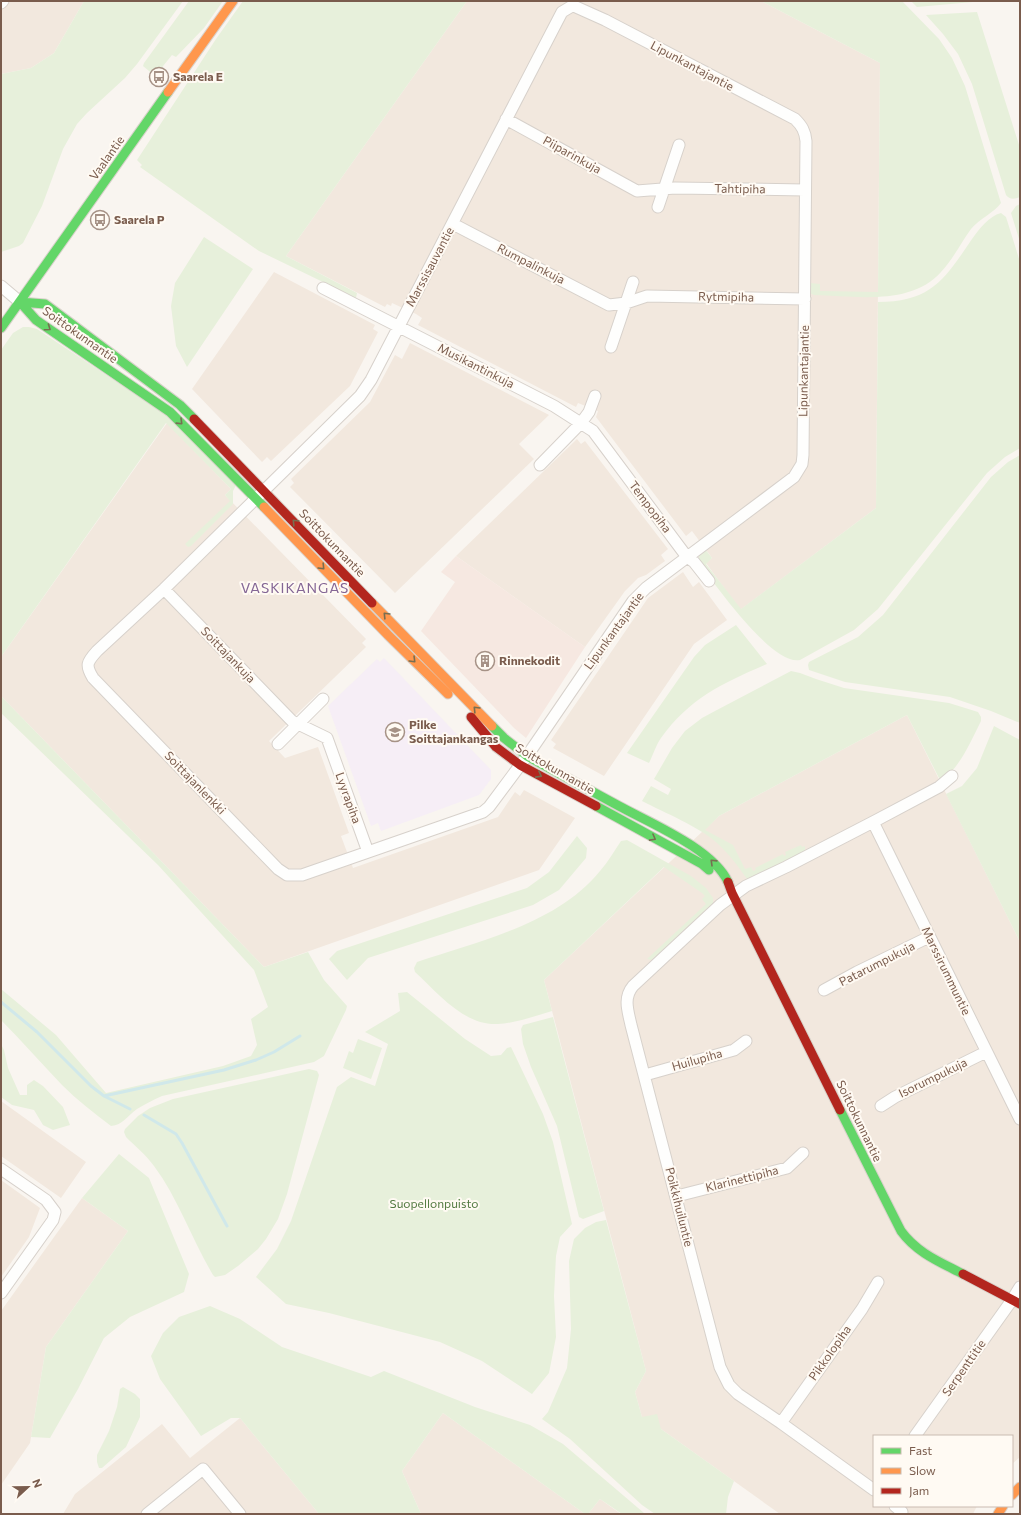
<svg xmlns="http://www.w3.org/2000/svg" width="1021" height="1515" font-family="Commissioner,sans-serif">
<style>
.residential{fill:#f2e8de}
.commercial{fill:#f6e8e1}
.education{fill:#f6eef6}
.green{fill:#e7f0db}
.lines{fill:none;stroke-linecap:round;stroke-linejoin:round}
.stream{stroke:#d0e8ea;stroke-width:3}
.street-casing{stroke:#d7d1cb;stroke-width:13}
.fast-casing{stroke:#d9d2cb;stroke-width:11}
.slow-casing{stroke:#d9d2cb;stroke-width:11}
.jam-casing{stroke:#d9d2cb;stroke-width:11}
.street{stroke:#fefefd;stroke-width:11}
.fast{stroke:#63d668;stroke-width:9}
.slow{stroke:#ff974d;stroke-width:9}
.jam{stroke:#b3261e;stroke-width:9}
.oneway{stroke:#776e51}
.labels{text-anchor:middle;stroke-width:4;stroke-linejoin:round;paint-order:stroke}
.street-label{font-size:12px;fill:#7a5c4d;stroke:#fffaf3}
.poi-label{font-size:12px;font-weight:bold;fill:#7a5c4d;stroke:#fffaf3;text-anchor:start}
.park-label{font-size:12px;fill:#537a41;stroke:#fffaf3}
.quarter-label{font-size:14px;letter-spacing:1px;fill:#846695;stroke:#fffaf3}
</style>
<rect width="100%" height="100%" fill="#f9f5f0"/>
<path class="residential" d="M1,1h83l-30,52 -23,15 -30,6z
M467,1h294l119,62 -4,445 -136,102 -34,-47 6,-5 -20,-27 -6,5 -90,-119 2,-6 -20,-8 -2,4 -158,-82 4,-7 -6,-4 -24,-11 -1,3 -4,-2 -2,3 -99,-51z
M274,272l101,53 -2,4 5,3 -28,54 -79,75 -4,-4 -5,5 -70,-73z
M410,343l139,72 -30,29 15,15 -139,134 -105,-106 4,-4 -3,-4 79,-77 25,-47 7,4z
M167,423l64,66 -6,6 141,144 -4,4 4,4 -97,94 16,17 33,-11 31,86 -8,3 12,32 145,-51 17,-25 5,4 4,-6 51,28 -36,52 -275,97 -263,-271v-39z
M577,439l4,5 4,-3 83,108 -7,6 4,6 -19,14 -8,3 -13,13 -40,56 -129,-91z
M683,572l10,15 6,-5 28,38 -33,24 -90,132 -51,-28 3,-4 -5,-4 97,-142z
M907,715l113,227v515l-8,7v-28h-138v70h103l-4,8h-193l-119,-85 -19,-12 -7,-25 11,-21 -102,-391 175,-164z
M1,1101l85,61 -25,36 -60,-42z
M1,1180l39,28 -11,29 -28,40z
M82,1198l46,33 -82,116 -16,96 -29,42v-174z
M443,1413l142,101h-164l-19,-43z
M240,1418l79,96h-256l12,-20 87,-70 28,34z
M600,1499l21,15h-33z"/>
<path class="commercial" d="M456,556l129,91 -59,91 -12,-10 -93,-97 34,-49 -14,-10z"/>
<path class="education" d="M384,658l107,112v9l-12,16 -98,36 -3,-8 -7,3 -43,-120 49,-47 3,3z"/>
<path class="green" d="M84,1h99l-46,63 -12,14 -38,35 -10,11 -14,25 -21,57 -19,37 -4,3 -18,6v-178l30,-6 23,-15z
M189,1h34l-19,27 -28,29 -4,-2 -17,21 -12,-10 1,-3z
M243,1h224l-181,255 71,37 -1,5 -97,-47 -119,-84 2,-2 -5,-5 79,-121z
M761,1h141l37,38 13,19 13,28 36,117c-6,9 -22,16 -30,26 -10,14 -18,30 -30,43 -30,34 -85,24 -127,23l-5,-2 1,-10 10,1v7l58,1 2,-229z
M911,1h73l-67,6z
M977,12l43,136v49c-6,2 -10,3 -14,-2l-34,-111 -14,-30 -15,-20 -17,-19z
M1020,204v38l-9,-29 5,-7z
M1001,213l5,4 14,45v186l-15,9 -18,16 -109,136 -24,21 -54,30c-28,6 -85,-76 -101,-97v-8l6,-6 7,9 -6,6 35,45 135,-101 2,-206c53,0 67,-23 94,-63 7,-10 17,-23 29,-26z
M204,237l49,32 -66,98 -11,-21 -5,-40 4,-23z
M23,327h6l8,2 131,87 68,69 -3,6v13l-42,42 -3,1 -3,-3 45,-43 -5,-6 6,-6 -65,-66 -165,234v-307l12,-17z
M1020,455v268l-29,-12 -41,-14 -105,-15 -36,-12 -1,-5 1,-3 49,-25 25,-22 108,-138 17,-15z
M736,625l31,39c-44,19 -77,34 -106,74 -5,7 -8,17 -12,25l-22,-10 67,-96 11,-12z
M791,671l9,2 16,6 28,9 105,15 29,9 3,5v4c-12,24 -20,44 -40,61l-34,-67 -188,101 -14,14 28,15 12,24 6,-2 2,4 3,-1 -1,-2 28,-14 1,2 2,-1 -1,-3 16,-7 1,2 3,-1v5l-58,28c-9,-13 -18,-25 -30,-36 -19,-17 -52,-30 -75,-42l9,-15 17,9 3,-6 -17,-10 18,-31 13,-17 17,-13 13,-7z
M1,696l263,271 44,-15 16,28 23,26 -1,4 -22,46 -10,6 -152,34c-9,4 -17,8 -25,13 -10,7 -14,16 -26,17 -17,-13 -34,-26 -49,-41 -21,-22 -40,-44 -61,-65v-31l55,46 50,58 117,-27 28,-10 6,-11 -6,-26 17,-12 -14,-37 -96,-105 -157,-152z
M994,726l26,14v202l-74,-148 16,-8 15,-18z
M577,836l10,12 -1,10 -27,32 -26,15 -165,53 -21,22 -18,-21 8,-8 190,-63 22,-16z
M627,840l64,36 15,12 7,10v5l-61,57 -5,-1 59,-55 -4,-5 3,-3 -3,-3 -38,-26 -120,113 8,31c-17,5 -36,12 -54,13 -34,2 -60,-31 -83,-52l-1,-4 3,-6c62,-21 140,-38 183,-91 8,-9 14,-20 21,-30z
M407,992l58,47 26,17 10,-1 6,-7 4,-1 32,67 10,28 19,82 -12,13 -4,19 -2,40 2,41 -7,36 -17,21 -50,-33 -42,-19 -111,-29 -43,-9 -30,-27 21,-28 14,-28 46,-134 14,-10 24,9 13,-42 -23,-12 35,-21 -2,-18z
M553,1017l51,194 -21,8 -4,-2 -22,-91 -26,-59 -8,-23 -2,-15 2,-4z
M358,1039l24,9 -11,31 -28,-11 6,-17 4,2z
M1,1044l3,6 4,18 12,27h7v-10l7,-5 9,6 20,21 7,18 -17,5 -10,-5 -9,-15 -22,-5 -11,-8z
M309,1069l8,2 2,4 -32,119 -9,25 -12,20 -8,10 -20,17 -13,9 -10,2 -2,-2c-21,-35 -35,-77 -59,-109 -8,-11 -19,-20 -28,-29l-2,-5 1,-3 13,-13 12,-8 23,-9z
M119,1154l30,24 40,96 -5,18 -54,25 -26,21 -26,51 -28,49 -19,-1 15,-90 82,-116 -46,-33z
M606,1220l40,151 -11,21 7,25 15,-3 4,15 73,52 -6,16 -2,17h-71l-13,-9 -72,-66 -28,-20 6,-7 19,-44 4,-39 -2,-68 5,-22 11,-11 11,-6z
M210,1306l30,13 42,28 89,30 13,-6 91,36 55,18 33,19 81,69 -22,1 -22,-15 -12,15h-3l-142,-101 -41,58 19,43h-102l-79,-96h-9l-30,18 -41,-57 -9,-23 12,-23 16,-16z
M123,1387l12,7 5,5v18l-14,30 -24,21h-3l-2,-6v-7l12,-24 8,-24 3,-18z"/>
<g class="lines">
<path class="stream" d="M1,1002l36,30 54,54 13,10 26,13
M104,1096l120,-26 32,-10 18,-8 26,-16
M144,1115l32,19 6,9 45,83"/>
<g class="street-casing">
<path id="street" d="M1,3l2,-2
M572,6l4,1 29,13 190,99c7,7 10,12 11,22l-3,314 -1,9 -8,13 -148,111 -13,13 -106,155 -38,51 -6,5 -181,63h-15l-9,-6 -185,-191c-8,-13 -6,-16 4,-27l67,-62 196,-193 11,-16 191,-368z
M506,119l131,72 38,-3 130,2
M658,207l21,-62
M453,224l156,81 17,-2 21,-7 158,3
M1,286l19,16
M323,288l231,118 39,25 94,126 7,5 15,19
M611,347l22,-65
M540,465l41,-42 8,-11 6,-16
M164,589l128,132 35,17 41,114
M278,744l45,-45
M873,822l147,297
M824,990l33,-18 72,-35
M645,1075l89,-25 12,-9
M881,1106l14,-9 91,-45
M1,1169l45,31 9,12 -2,8 -52,73
M677,1196l110,-28 16,-15
M781,1423l81,-114 16,-27
M915,1436l97,-136 8,-13
M874,1490l-93,-67 -43,-29 -9,-9 -9,-18 -89,-342c-3,-14 -8,-27 2,-39l87,-81 26,-19 40,-19 87,-45 66,-35 13,-11
M895,1506l7,6
M147,1514l56,-45 37,45"/>
</g>
<g class="fast-casing">
<path id="fast" d="M20,302l25,2 135,101 14,14
M20,302l16,18 134,92 94,95
M1,328l167,-236
M492,726l12,12 23,18c31,17 61,33 92,50 31,17 94,43 109,76
M596,806l106,58 7,6
M840,1110l61,121c16,22 39,31 62,43"/>
</g>
<g class="slow-casing">
<path id="slow" d="M168,92l65,-91
M264,507l124,128 60,59
M372,603l120,123
M1012,1495l8,-8
M998,1514l5,-8"/>
</g>
<g class="jam-casing">
<path id="jam" d="M194,419l178,184
M471,717l25,30 24,18 76,41
M728,882l4,11 108,217
M963,1274l57,30"/>
</g>
<use href="#street" class="street"/>
<use href="#fast" class="fast"/>
<use href="#slow" class="slow"/>
<use href="#jam" class="jam"/>
</g>
<defs><path id="oneway-chevron" d="M-2-3.5L2.5 0L-2 3.5" fill="none" stroke-width="1.6" stroke-linecap="round" stroke-linejoin="round"/></defs>
<g class="oneway">
<use href="#oneway-chevron" transform="translate(48 328) rotate(35)"/>
<use href="#oneway-chevron" transform="translate(180 422) rotate(44)"/>
<use href="#oneway-chevron" transform="translate(295 522) rotate(-134)"/>
<use href="#oneway-chevron" transform="translate(322 567) rotate(46)"/>
<use href="#oneway-chevron" transform="translate(386 615) rotate(-134)"/>
<use href="#oneway-chevron" transform="translate(413 660) rotate(45)"/>
<use href="#oneway-chevron" transform="translate(476 709) rotate(-134)"/>
<use href="#oneway-chevron" transform="translate(539 775) rotate(28)"/>
<use href="#oneway-chevron" transform="translate(653 838) rotate(29)"/>
<use href="#oneway-chevron" transform="translate(713 862) rotate(-136)"/>
</g>
<defs>
<g id="bus-ring" transform="scale(1)"><circle r="9.5" fill="#fffaf3" stroke="#a69286" stroke-width="1.5"/><path d="M-5-6H5V4H4V6H2V4H-2V6H-4V4H-5ZM-3.5-4V0h7V-4ZM-3.5 1.2v1.5H-2V1.2ZM2 1.2v1.5H3.5V1.2Z" fill="#a69286"/></g>
<g id="building-ring" transform="scale(1)"><circle r="9.5" fill="#fffaf3" stroke="#a69286" stroke-width="1.5"/><path d="M-4-6H4V6H1V3H-1V6H-4ZM-2.5-4.3h1.7v1.8h-1.7ZM.8-4.3h1.7v1.8H.8ZM-2.5-1h1.7V.8h-1.7ZM.8-1h1.7V.8H.8Z" fill="#a69286"/></g>
<g id="school-ring" transform="scale(1)"><circle r="9.5" fill="#fffaf3" stroke="#a69286" stroke-width="1.5"/><path d="M0-5L7-2L0 1L-7-2ZM-4 1L0 2.5L4 1V4Q0 6-4 4Z" fill="#a69286"/></g>
</defs>
<g fill-rule="evenodd">
<use href="#bus-ring" x="159" y="77"/>
<use href="#bus-ring" x="100" y="220"/>
<use href="#building-ring" x="485" y="661"/>
<use href="#school-ring" x="395" y="732"/>
</g>
<g class="labels">
<g class="street-label">
<text transform="translate(692 66) rotate(28)" y="4">Lipunkantajantie</text>
<text transform="translate(572 155) rotate(29)" y="4">Piiparinkuja</text>
<text transform="translate(107 158) rotate(-55)" y="4">Vaalantie</text>
<text transform="translate(740 189) rotate(1)" y="4">Tahtipiha</text>
<text transform="translate(531 264) rotate(27)" y="4">Rumpalinkuja</text>
<text transform="translate(430 267) rotate(-62)" y="4">Marssisauvantie</text>
<text transform="translate(726 297) rotate(1)" y="4">Rytmipiha</text>
<text transform="translate(80 335) rotate(35)" y="4">Soittokunnantie</text>
<text transform="translate(476 366) rotate(27)" y="4">Musikantinkuja</text>
<text transform="translate(804 371) rotate(-89)" y="4">Lipunkantajantie</text>
<text transform="translate(650 507) rotate(53)" y="4">Tempopiha</text>
<text transform="translate(332 543) rotate(46)" y="4">Soittokunnantie</text>
<text transform="translate(614 631) rotate(-54)" y="4">Lipunkantajantie</text>
<text transform="translate(228 655) rotate(46)" y="4">Soittajankuja</text>
<text transform="translate(555 769) rotate(30)" y="4">Soittokunnantie</text>
<text transform="translate(195 783) rotate(46)" y="4">Soittajanlenkki</text>
<text transform="translate(348 798) rotate(70)" y="4">Lyyrapiha</text>
<text transform="translate(877 964) rotate(-27)" y="4">Patarumpukuja</text>
<text transform="translate(946 971) rotate(64)" y="4">Marssirummuntie</text>
<text transform="translate(697 1060) rotate(-16)" y="4">Huilupiha</text>
<text transform="translate(933 1078) rotate(-26)" y="4">Isorumpukuja</text>
<text transform="translate(859 1121) rotate(64)" y="4">Soittokunnantie</text>
<text transform="translate(742 1179) rotate(-14)" y="4">Klarinettipiha</text>
<text transform="translate(679 1207) rotate(76)" y="4">Poikkihuiluntie</text>
<text transform="translate(830 1353) rotate(-55)" y="4">Pikkolopiha</text>
<text transform="translate(964 1368) rotate(-55)" y="4">Serpenttitie</text>
</g>
<g class="poi-label">
<text x="173" y="81">Saarela E</text>
<text x="114" y="224">Saarela P</text>
<text x="499" y="665">Rinnekodit</text>
<text x="409" y="729">Pilke<tspan x="409" dy="14">Soittajankangas</tspan></text>
</g>
<g class="park-label">
<text x="434" y="1208">Suopellonpuisto</text>
</g>
<g class="quarter-label">
<text x="295" y="593">VASKIKANGAS</text>
</g>
</g>
<rect width="1021" height="1515" fill="none" stroke="#7a5c4d" stroke-width="4"/>
<rect x="873" y="1435" width="140" height="72" fill="#fffaf3" stroke="#cabbb1"/>
<rect x="881" y="1448" width="20" height="6" fill="#63d668" stroke="#cabbb1"/>
<text x="909" y="1455" font-size="12" fill="#7a5c4d">Fast</text>
<rect x="881" y="1468" width="20" height="6" fill="#ff974d" stroke="#cabbb1"/>
<text x="909" y="1475" font-size="12" fill="#7a5c4d">Slow</text>
<rect x="881" y="1488" width="20" height="6" fill="#b3261e" stroke="#cabbb1"/>
<text x="909" y="1495" font-size="12" fill="#7a5c4d">Jam</text>
<g transform="translate(28 1487) rotate(68)" stroke="#fffaf3" stroke-width="3" paint-order="stroke">
<path d="M0-3L7 15L0 10L-7 15Z" fill="#7a5c4d"/>
<text y="-6" font-size="11" font-weight="bold" text-anchor="middle" fill="#7a5c4d">N</text>
</g>
</svg>
